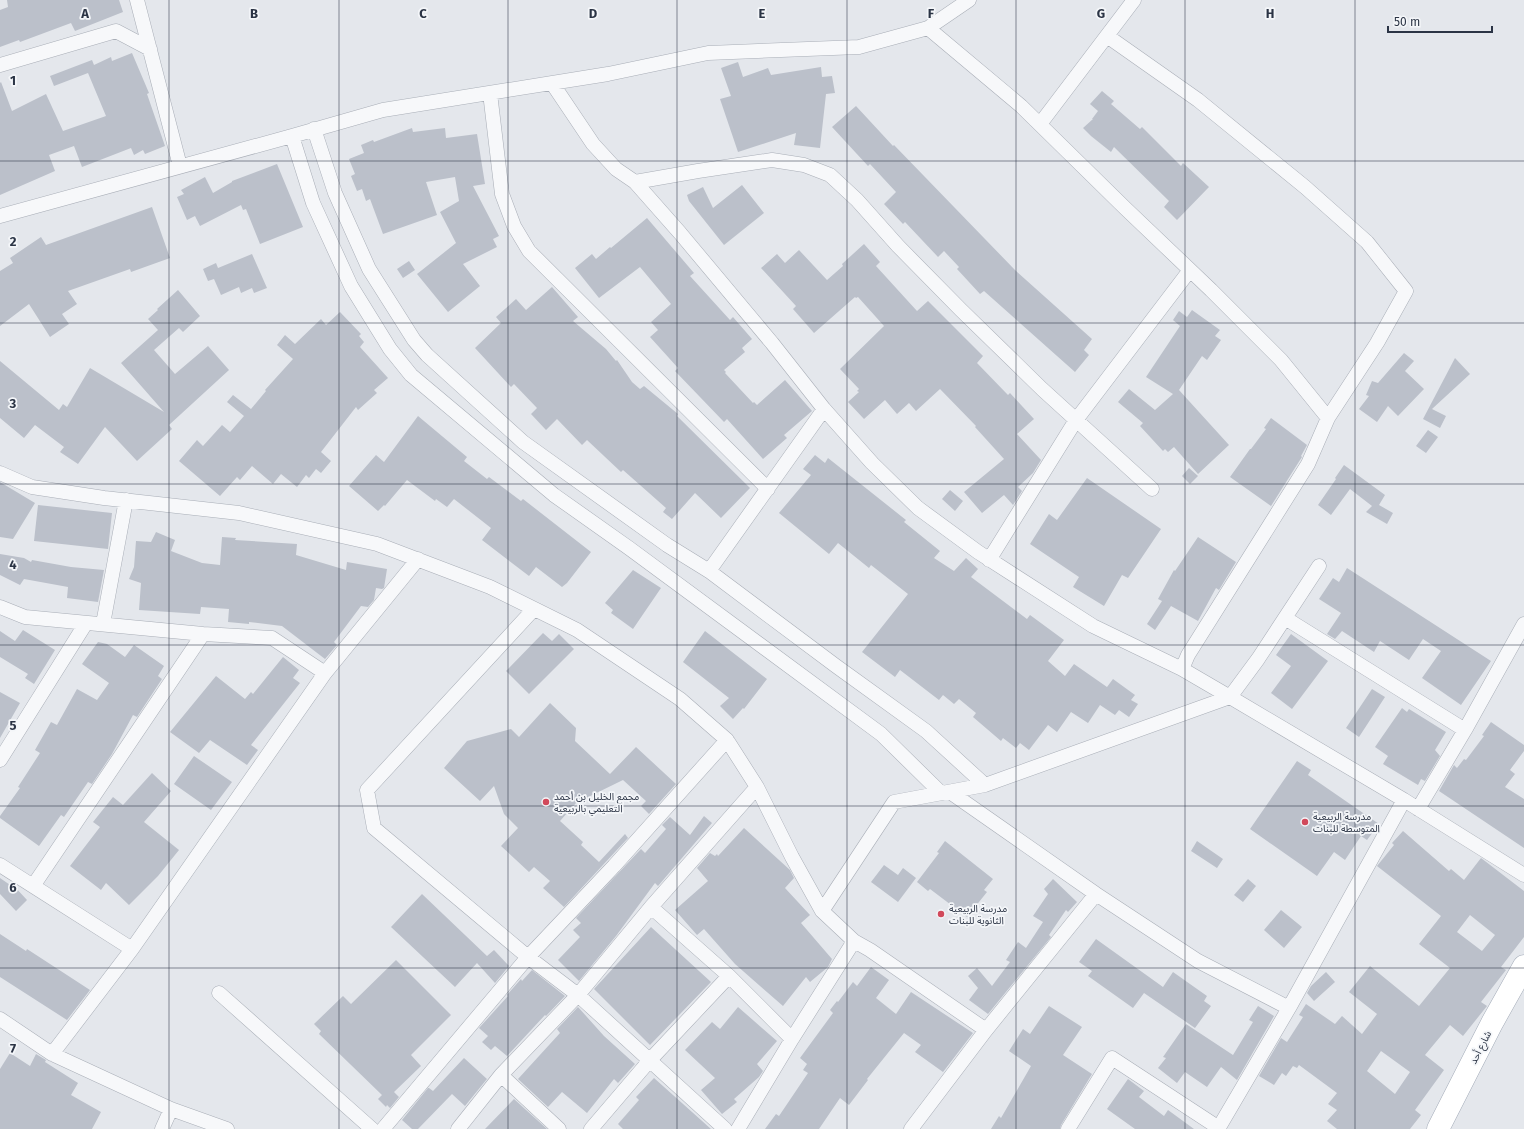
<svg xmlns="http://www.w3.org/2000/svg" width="1524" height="1129" font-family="'Fira Sans','Noto Sans Arabic',sans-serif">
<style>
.building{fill:#bbc0ca;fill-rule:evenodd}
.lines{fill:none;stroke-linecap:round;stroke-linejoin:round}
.street-casing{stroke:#a9aeb7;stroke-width:15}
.primary-casing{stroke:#a3abb8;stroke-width:23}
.street{stroke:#f7f8fa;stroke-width:14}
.primary{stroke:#fff;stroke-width:22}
.grid{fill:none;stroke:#2b3445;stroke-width:1;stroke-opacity:0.55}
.poi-dot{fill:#d1495b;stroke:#f4f6f9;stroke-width:1.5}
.labels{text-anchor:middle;stroke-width:3.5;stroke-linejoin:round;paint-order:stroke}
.poi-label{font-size:10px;fill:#2b3445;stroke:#f4f6f9;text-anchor:start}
.street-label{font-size:10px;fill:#2b3445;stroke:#f4f6f9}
.grid-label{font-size:13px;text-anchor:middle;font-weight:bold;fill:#2b3445;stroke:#f4f6f9;stroke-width:3.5;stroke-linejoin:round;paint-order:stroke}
</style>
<rect width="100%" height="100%" fill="#e4e7ec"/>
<path class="building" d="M7,0h112l4,12 -48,19 -4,-8 -51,19 -1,-2 -19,7v-37l8,-3z
M132,53l17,40 -2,1 18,52 -20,8 -2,-4 -9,5 -3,-7 -49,19 -8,-21 -25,9 6,16 -55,24v-112l1,-1 11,29 34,-17 17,37 43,-15 -18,-43 -34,13 -4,-10 42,-16 2,5 17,-8 1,4z
M738,62l5,15 25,-9 3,7 50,-8 1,10 10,-1 3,17 -9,1 -6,54 -26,-3 2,-12 -58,19 -18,-53 11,-3 -10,-28z
M1102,91l12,10 -3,3 29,25 2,-2 39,39 2,-3 26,24 -32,33 -13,-13 5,-6 -55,-54 -3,5 -20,-16 -8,-8 10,-9h-1l6,-8 -8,-7z
M856,106l37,40 1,-1 121,125 77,69 -8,11 5,5 -14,17 -91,-81 -4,3 -23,-25 2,-2 -15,-16 -6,6 -33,-35 -2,2 -19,-20 12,-12 -26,-28 -2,2 -36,-39z
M412,128l1,4 32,-4 1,10 31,-4 8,50 -12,2 26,50 -6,3 4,8 -34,17 17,22 -32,26 -31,-38 39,-31 -16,-31 19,-11 -4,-24 -29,5 11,33 -54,19 -13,-35 -4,2 -4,-12 -5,2 -6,-15 4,-2 -6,-15 15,-6 -3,-8 12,-5 1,2z
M277,164l26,63 -43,17 -14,-35 -3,1 -2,-5 -41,21 -5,-10 -8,4 -10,-23 7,-3 -3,-4 24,-13 8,16 19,-11v-1z
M742,185l22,28 -40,32 -35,-44 -2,-6 16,-8 10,21z
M152,207l18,51 -39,14 -1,-3 -62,22 9,13 -15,10 7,10 -19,13 -21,-33 -29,22v-55l13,-8 -3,-5 31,-21 5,8z
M647,218l47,55 -4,3 40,44 3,-3 19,22 -10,9 3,4 -21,18 2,2 -1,1 28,30 1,-1 3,3 28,-25 27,31 -28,24 3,3 -24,21 -36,-40 -3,3 -49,-51 3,-3 -28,-31 8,-7 -7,-8 20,-18 -31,-37 -41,31 -24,-30 17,-14 4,5 14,-12 1,1z
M864,244l16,18 -4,4 41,45 11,-10 55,55 -6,7 31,32 2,-2 24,26 -17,15 24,26 -8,13 -15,14 4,4 -9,14 -9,-10 -22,18 -18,-21 40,-33 -29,-32 1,-1 -36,-37 -24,22 -7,-8 -12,11 -12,-14 -21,19 -16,-17 11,-10 -2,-1 2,-2 -19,-20 44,-43 -26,-29 -2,1 -1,-1 -41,36 -21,-24 3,-3 -35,-38 16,-14 8,9 14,-13 28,30 16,-14 -1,-2z
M252,254l15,34 -13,5 -2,-5 -11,5 -2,-6 -18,8 -7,-16 -6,2 -5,-12 13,-6 2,5z
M409,261l6,9 -12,8 -6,-9z
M552,287l26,30 -5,4 33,28 10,12 1,-1 15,22 8,7 4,-3 34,28 -1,2 73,72 -29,30 -26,-25 -23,26 -9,-7 3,-4 -43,-38 -2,2 -34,-32 -5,5 -25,-26 -11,11 -15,-16 6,-6 -23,-24 -3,3 -36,-39 26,-25 -5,-6 20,-18 10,11z
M178,290l22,26 -17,16 -4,-4 -25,22 21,24 33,-28 21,24 -60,55 3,4 -35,32 -32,-34 -27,37 -18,-12 4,-5 -29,-22 -11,13 -24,-20v-57l59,49 4,-6 4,3 23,-39 74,44 -43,-49 37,-33 -10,-11 10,-9 -1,-1z
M1192,310l28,20 -5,6 6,4 -14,20 -5,-4 -23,34 50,55 -31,29 -24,-27 -6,5 -3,-3 -2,2 -23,-25 3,-3 -25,-21 11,-13 26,21 18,-16 -27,-17 34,-51 -7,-6 6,-9 8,6z
M340,312l21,22 -2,2 5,6 -4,5 28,31 -14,12 3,3 -19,17 -2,-3 -35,45 10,9 -10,12 -5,-4 -7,9 -3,-3 -9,12 -16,-13 -8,10 -21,-18 -12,14 -3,-3 -17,19 -41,-35 18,-21 6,6 19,-21 8,7 14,-16 -17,-14 6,-7 18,14 15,-18 -1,-1 28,-31 -16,-14 8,-10 10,9 26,-25 5,6z
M1404,353l10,8 -9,10 19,18 -26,27 -10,-10 -11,16 -18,-13 10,-13 -3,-1 6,-14 6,2z
M1455,358l15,16 -38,35 14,7 -6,12 -17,-9z
M418,416l49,41 -3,4 23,18 2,-2 32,24 2,-2 68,53 -24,31 -5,4 -26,-20 -7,9 -47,-36 9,-12 -37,-29 -7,8 -11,-8 -1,2 -28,-21 -22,26 -1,-1 -6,6 -29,-25 27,-31 8,7z
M1271,418l36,27 -6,11 1,1 -2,3 -29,46 -41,-29 20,-28h1l15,-20 -2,-1z
M1428,430l10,7 -12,16 -10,-7z
M815,455l10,8 3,-5 78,62 -2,2 36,29 -6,7 20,13 12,-13 12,11 -7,8 56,42 3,-4 34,25 -16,21 17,15 9,-12 33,23 6,-8 22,16 -4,5 7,4 -9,13 -10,-7 -4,5 -15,-10 -12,18 -17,-11 -14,20 -9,-7 -19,25 -9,-7 -4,5 -13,-10 -2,3 -28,-24 3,-4 -17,-14 -5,5 -11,-9 -4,5 -39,-30 -5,7 -33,-25 46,-58 -37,-29 -2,3 -31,-25 -9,11 -50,-41 32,-38 -8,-6z
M1344,465l41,30 -6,10 14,8 -6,11 -21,-12 6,-6 -22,-17 -19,26 -13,-10 18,-26 -1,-1z
M1189,468l9,8 -8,8 -8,-8z
M1087,478l74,51 -33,49 -6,-3 -18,31 -31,-19 6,-10 -49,-33 19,-30 8,6z
M0,482l35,21 -22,36 -13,-2z
M950,490l13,11 -8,10 -13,-12z
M38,505l74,8 -4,36 -74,-8z
M156,532l19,8 -4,11 31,12 18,2 2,-28 14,1 -1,2 62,4 -1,11 50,15 1,-8 40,7 -3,19 -2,1 -6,-1 -2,12 -6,7 -7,-1 -27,36 3,3 -12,14 -43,-33 -33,-4v2l-21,-2 1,-13 -28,-2 -1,7 -61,-4 2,-27 -12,-4 5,-12 2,-26 15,1z
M1198,537l38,25 -17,28 -3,-2 -18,33 -27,-15 -16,24 -8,-6 15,-23 -4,-2 16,-29 1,1z
M0,554l24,4 7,4 1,-2 39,7 33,3 -6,32 -31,-4 1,-11 -44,-8 -4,6 -20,-10z
M1347,568l144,93 -30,44 -39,-27 19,-27 -18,-12 -14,21 -29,-19 -6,11 -32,-21 -7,8 -8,-5 14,-21 -22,-14 14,-21 6,4z
M633,570l28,18 -28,41 -22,-16 2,-3 -8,-7z
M23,630l32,20 -21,34 -9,-6 3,-4 -28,-17v-26l15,10z
M705,631l62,48 -23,30 -1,-1 -10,11 -13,-13 9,-8 -46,-36z
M543,633l9,8 7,-7 15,15 -45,45 -23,-23z
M1291,634l37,27 -36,48 -21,-16 20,-27 -15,-11z
M98,642l9,2 18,13 9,-12 30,21 -6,10 4,3 -25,38 -4,-2 -21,39 -20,30 -4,-2 -24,35 -3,-2 -22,31 -39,-28v-2l20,-28 -2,-1 22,-34 -5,-3 16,-28 6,3 20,-36 20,11 12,-17 -27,-19z
M283,657l16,13 -6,8 7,5 -49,62 7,5 -11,15 -37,-25 -11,13 -29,-21 46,-56 29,23 6,-7 2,2z
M1372,689l13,8 -26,40 -13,-9z
M0,692l20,11 -20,35z
M550,703l26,25 -1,13 35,33 26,-27 40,37 -27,30 -8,-8 5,-5 -23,-21 -47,23 -16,18 23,21 -2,3 18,17 26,-28 3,4 -64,69 -21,-19 7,-7 -16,-14 -5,5 -28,-26 17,-18 -14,-14 -10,-28 -14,15 -36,-33 23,-27 44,-12 8,8z
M1402,708l5,4 2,-3 37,23 -11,18 5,6 -15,25 -4,-2 -3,6 -35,-21 5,-8 -13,-9z
M1491,722l33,23v6l-14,19 5,4 -10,13 19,12v49l-85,-57 15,-26 3,3 7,-9 2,1 18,-24 -2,-1z
M194,756l38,26 -21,28 -37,-26z
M1297,761l14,9 -3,5 71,49 -12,16 -6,-4 -16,24 -11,-8 -17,24 -67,-47z
M152,773l19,18 -27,31 35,28 -21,26 -29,29 -23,-22 -5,7 -31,-24 30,-39 -7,-5 20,-25 10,8z
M704,816l8,7 -54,63 -3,-3 -39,53 -37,45 -21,-21 22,-23 -7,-7 8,-7 -5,-5 65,-69 4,4 21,-24 -4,-4 8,-8 20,18z
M744,828l46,42 4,8 -9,10 25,27 -9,8 31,36 -4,8 -18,15 -4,-5 -23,29 -48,-42 -31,-35 -7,6 -22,-25 33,-29 -11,-13 13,-15 5,3 2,-2 1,2z
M1403,831l46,40 2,-2 13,11 17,-22 43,33v46l-23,30 5,3 -25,32 6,4 -24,30 -13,-11 -25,30 19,15 -29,40 6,5 -11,14h-73l-10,-8 10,-11 -9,-6 9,-11 -38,-28 -2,3 -4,-2 -7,10 -4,-3 -8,12 -15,-9 22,-38 6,4 16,-25 -4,-2 7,-11 29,20 7,-8 20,18 15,-20 -28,-22 21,-26 49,40 31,-38 -31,-24 22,-28 -64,-50 17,-21 -2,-2zM1470,915l25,20 -13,16 -25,-19zM1381,1051l29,21 -15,22 -28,-23z
M945,841l48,38 -9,11 3,2 -20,25 -37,-28 -2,2 -11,-9 22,-29 -2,-1z
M1197,841l26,18 -6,9 -26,-17z
M884,865l14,10 5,-7 13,10 -18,24 -27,-20z
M0,878l13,9 1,-1 13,14 -11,11 -16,-17z
M1053,879l24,23 -9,10 -2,-2 -17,25 2,2 -63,77 -19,-14 9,-12 -10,-12 9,-8 15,18 18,-24 -4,-2 12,-18 8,6 17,-26 -10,-6 15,-22 -4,-5z
M1248,879l8,7 -13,16 -9,-7z
M422,894l65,62 7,-6 15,16 -14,17 -18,-20 -22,24 -64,-60z
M1281,910l21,17 -18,21 -20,-18z
M651,927l60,55 -61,63 -56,-56z
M0,934l26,17 1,-2 63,41 -23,30 -67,-43z
M1096,939l67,48 10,-15 34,24 -3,5 7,5 -16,22 -51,-35 -11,15 -45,-32 4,-5 -13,-9z
M396,960l55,55 -40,40 10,11 -27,26 5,5 -9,11 -3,-3 -1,2 -8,-8 4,-4 -63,-61 2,-3 -7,-7 29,-28 8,8z
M871,967l18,13 -13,18 20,16 15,-22 62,41 -30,39 -28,-20 6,-7 -17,-12 -37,46 1,1 -19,25 -9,-7 -21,31h-54l11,-15 3,2 29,-43 -5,-3 4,-6 -7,-6 33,-45 -3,-3 7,-9 1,1 15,-20 4,4z
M532,970l33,26 -19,20 -1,-1 -38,41 -12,-10 -4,4 -9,-8 6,-6 -9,-8 29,-32 -1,-1 14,-16 1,2z
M1326,972l9,10 -21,19 -7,-8 4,-7z
M1049,1006l33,21 -19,28 29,19 -31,51 -1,4h-69l8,-13 2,2 30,-52 -22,-15 14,-22 7,5z
M1258,1006l16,10 -37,64 -16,-13 -14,20 -22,-15 -8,11 -19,-15 8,-10 -3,-1 23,-33 47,31 20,-33 -4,-2z
M578,1007l26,29 31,28 -17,19 -4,-4 -27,34 -25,-21 -14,15 -30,-28 42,-46 -3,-4z
M738,1007l39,34 -20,23 6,7 -4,6 -25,22 3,3 -15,12 -21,-24 14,-12 -30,-28 27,-28 8,7z
M10,1053l20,13 6,-12 10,6 -1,2 33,21 -7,12 30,17 -9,17h-92v-60z
M464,1058l23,21 -22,27 -13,-12 -34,35h-6l-10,-9 26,-32h1l4,3z
M654,1078l57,51h-88l-5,-5 21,-24 -3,-3z
M1128,1079l16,12 -5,6 25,19 4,-6 26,19h-59l-28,-20z
M514,1099l33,30h-62z"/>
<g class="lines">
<g class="street-casing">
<path id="street" d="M137,0l43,166
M928,28l93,78 104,102 86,82 70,70 47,58
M1107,36l91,64 107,87 62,55 39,49 -29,52 -49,75 -20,46 -120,191 -6,14 48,28 28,-38 61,-93
M0,65l116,-34 34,18
M552,83l41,61 23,25 19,13 45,51 92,110 52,66 48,54 46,45 60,44 115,74 89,43
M490,93l12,101 12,32 15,25 239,238
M1040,124l94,-124
M314,129l21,64 34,76 45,71 13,15 96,87 144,103 42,26 127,95 90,65 59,54
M292,136l21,67 38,83 39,63 21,26 143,120 75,53 252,186 59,58
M635,182l63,-11 74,-11 32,5 26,10 27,25 41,46 63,64 81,79 110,100
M0,216l292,-80 91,-26 225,-36 100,-21 151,-6 69,-19 41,-28
M0,473l32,14 72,11 135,15 138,31 113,43 87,43 103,69 47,41 30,47 35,70 30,54 32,30 -62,98 -54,90
M989,560l87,-140 114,-150
M709,571l115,-162
M0,607l25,10 178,17 69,4 53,35
M534,609l-167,181 7,38 154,129 86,-91 113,-126
M1285,618l180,112
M103,624l23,-124
M0,760l86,-137
M950,792l146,102 102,67 91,47
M1418,809l47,-79 59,-106
M0,865l132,84
M33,886l170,-252
M651,907l78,69 63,63
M822,911l72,-109 91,-17 245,-88 174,103 120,75
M854,941l16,9 116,80 -75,99
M219,993l153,136
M0,1019l52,35
M986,1030l110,-136
M501,1075l58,54
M162,1129l9,-20
M227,1129l-56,-20 -119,-55 80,-105 193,-276 93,-114
M383,1129l145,-172 50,38 147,134
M458,1129l43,-54 77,-80 73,-88 106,-120
M591,1129l59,-69 79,-84
M1068,1129l44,-71 107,70
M1218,1129l71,-121 115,-208"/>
</g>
<g class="primary-casing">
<path id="primary" d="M1438,1129l54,-106 32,-57"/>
</g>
<use href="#street" class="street"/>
<use href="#primary" class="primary"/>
</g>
<path class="grid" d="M169,0v1129M339,0v1129M508,0v1129M677,0v1129M847,0v1129M1016,0v1129M1185,0v1129M1355,0v1129M0,161h1524M0,323h1524M0,484h1524M0,645h1524M0,806h1524M0,968h1524"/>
<g class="poi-dot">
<circle cx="546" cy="802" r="4"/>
<circle cx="1305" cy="822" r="4"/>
<circle cx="941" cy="914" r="4"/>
</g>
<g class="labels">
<g class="poi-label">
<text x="554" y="800">مجمع الخليل بن أحمد<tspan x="554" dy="12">التعليمي بالربيعية</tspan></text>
<text x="1313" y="820">مدرسة الربيعية<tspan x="1313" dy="12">المتوسطة للبنات</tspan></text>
<text x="949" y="912">مدرسة الربيعية<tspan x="949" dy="12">الثانوية للبنات</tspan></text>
</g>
<g class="street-label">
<text transform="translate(1480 1047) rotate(-63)" y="4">شارع أحد</text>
</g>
</g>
<g class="grid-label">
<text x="85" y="18">A</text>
<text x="254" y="18">B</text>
<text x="423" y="18">C</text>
<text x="593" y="18">D</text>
<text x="762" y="18">E</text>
<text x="931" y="18">F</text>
<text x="1101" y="18">G</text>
<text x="1270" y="18">H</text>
<text x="13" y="85">1</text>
<text x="13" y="246">2</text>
<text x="13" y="408">3</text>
<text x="13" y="569">4</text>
<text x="13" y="730">5</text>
<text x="13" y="892">6</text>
<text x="13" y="1053">7</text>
</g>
<path d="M1388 26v6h104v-6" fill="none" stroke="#2b3445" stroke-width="2"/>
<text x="1394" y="26" font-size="12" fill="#2b3445" stroke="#f4f6f9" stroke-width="3" paint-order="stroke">50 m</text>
</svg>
